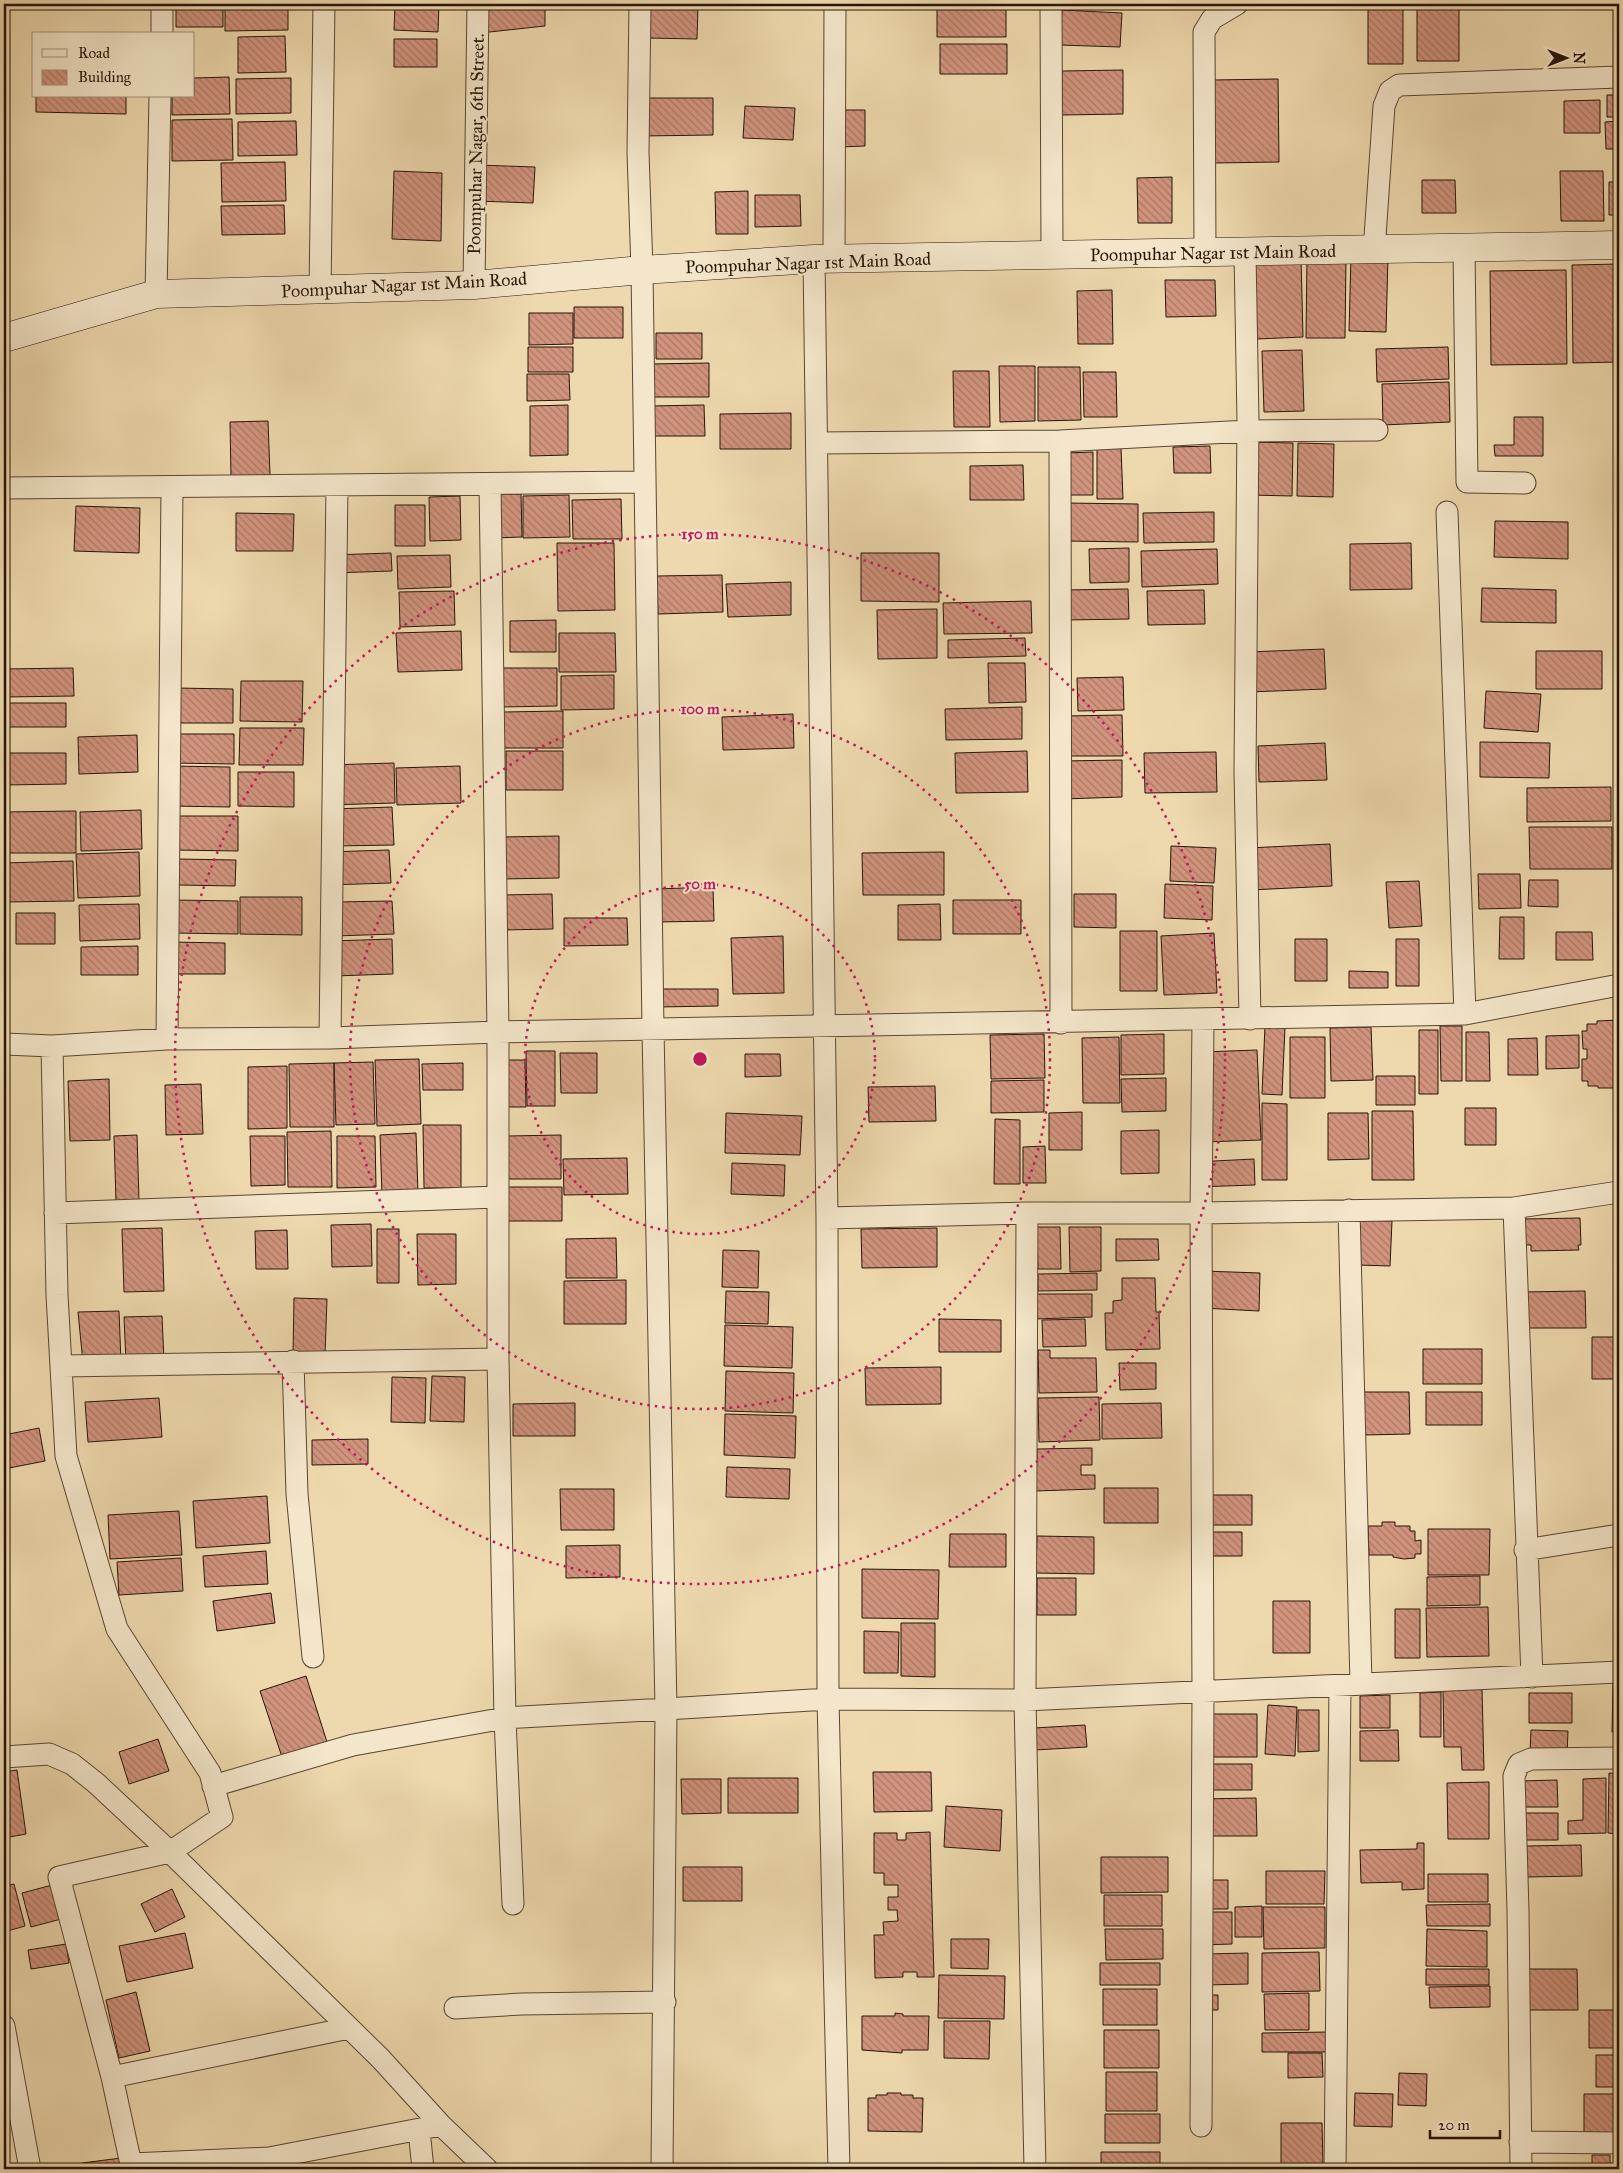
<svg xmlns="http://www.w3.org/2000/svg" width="1623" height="2173" font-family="'IM FELL Great Primer',serif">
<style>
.building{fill:url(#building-back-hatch);stroke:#271509}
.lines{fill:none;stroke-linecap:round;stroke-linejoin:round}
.street-casing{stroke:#594632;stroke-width:23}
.secondary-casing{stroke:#271509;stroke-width:29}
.street{stroke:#f4e6ca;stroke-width:21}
.secondary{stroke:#f4e6ca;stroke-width:28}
.ring{fill:none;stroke:#c2185b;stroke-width:2.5;stroke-dasharray:2.5 5}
.labels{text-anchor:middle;stroke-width:4;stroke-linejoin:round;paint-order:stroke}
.street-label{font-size:18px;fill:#271509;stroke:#f4e6ca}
.centre{fill:#c2185b;stroke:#f4e6ca;stroke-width:2.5}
.ring-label{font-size:15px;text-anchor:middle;font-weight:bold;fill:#c2185b;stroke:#f4e6ca;stroke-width:4;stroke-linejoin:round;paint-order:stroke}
</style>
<defs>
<pattern id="building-back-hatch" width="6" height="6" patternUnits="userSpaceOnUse" patternTransform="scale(1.25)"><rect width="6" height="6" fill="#d2947e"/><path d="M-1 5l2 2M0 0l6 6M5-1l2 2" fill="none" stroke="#aa7865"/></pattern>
</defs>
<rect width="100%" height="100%" fill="#eed9ae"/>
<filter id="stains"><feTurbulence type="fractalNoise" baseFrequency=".004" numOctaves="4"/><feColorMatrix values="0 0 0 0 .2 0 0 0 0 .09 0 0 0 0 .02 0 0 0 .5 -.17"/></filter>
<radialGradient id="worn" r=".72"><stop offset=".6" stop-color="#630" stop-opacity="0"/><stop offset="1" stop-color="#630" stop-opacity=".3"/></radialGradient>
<path class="building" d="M176,4h47v23h-47z
M225,4h63v26l-63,1z
M395,4h44l-1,28 -44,-2z
M480,4h65v22l-65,7z
M937,4h69v33h-69z
M1368,4h35v60h-35z
M648,6l50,1 -1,32 -50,-1z
M1417,9h42v52h-42z
M1062,10l60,3 -2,34 -60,-2z
M285,36l1,36 -48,1v-36z
M394,39h43v28h-43z
M940,44h67v30h-67z
M1123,70v44l-61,1v-44z
M229,77l1,37 -58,1v-19h22v-18z
M291,78v35l-55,1v-35z
M1278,79l1,83 -65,1 -1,-83z
M1607,95h12v22h-12z
M36,96h90v18l-90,-2z
M640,98h73v37l-72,1z
M1600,100v33h-36v-32z
M745,106l50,2 -2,32 -50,-2z
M838,110h27v36l-27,1z
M232,119l1,41 -61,1v-41z
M296,121l1,34 -59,1v-34z
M1619,121v28h-13l-1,-27z
M285,162l1,39 -64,1 -1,-39z
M477,165l58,2 -2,36 -57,-2z
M394,171l48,2 -1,68 -49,-2z
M1560,171h43l1,50h-43z
M1172,177v46h-34l-1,-45z
M1422,180h33l1,33h-34z
M1609,182h10v33h-10z
M748,191v43h-32l-1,-42z
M755,195h45l1,31 -46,1z
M284,205l1,29 -63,1 -1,-29z
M1307,256l39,1 -1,81h-39z
M1351,256l37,1 -2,75 -37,-1z
M1301,258l2,79 -46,2 -2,-80z
M1619,264v98l-46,1 -1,-98z
M1566,270l1,94 -76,1 -1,-94z
M1165,280h50l1,36 -50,1z
M1112,290l1,54h-35l-1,-53z
M574,307h49v31h-49z
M529,313h44v31l-44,1z
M656,333h46v26h-46z
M528,347h45v25h-45z
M1448,347l1,32 -72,3 -1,-33z
M1302,350l2,61 -40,1 -2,-61z
M709,363v34h-60v-33z
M999,366h36v55l-35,1z
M1038,367h42l1,53 -43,1z
M953,371h36l1,56h-36z
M1083,372h33l1,45h-33z
M527,374h42l1,26 -43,1z
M1449,382l1,40 -67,3 -1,-41z
M568,405v50l-38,1v-50z
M704,405l1,31h-55v-30z
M791,413v36h-71v-35z
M1514,417h29v39h-48l-1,-11h20z
M268,421l2,54 -39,2 -1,-55z
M1250,442l43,1 -1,53 -43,-1z
M1298,443l36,1 -1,53 -36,-1z
M1210,446l1,27h-37l-1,-26z
M1097,448h24l2,51h-26z
M1093,452v43h-27v-42z
M1023,465l1,35h-54v-34z
M493,494h28l1,43 -29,1z
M569,495l1,42 -47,1v-42z
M460,496l1,44 -31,1 -1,-44z
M621,499l1,40h-49l-1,-39z
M1067,503l71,1v38l-72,-1z
M395,505h30v41h-30z
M76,506l64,2 -1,45 -65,-2z
M1214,512v30l-70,1 -1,-30z
M236,513l58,1 -1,37h-57z
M1495,521l73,1v37l-74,-2z
M557,543h57l1,67 -57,1z
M1411,543l1,46 -62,1v-46z
M1129,548v34l-39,1 -1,-34z
M1217,549l1,35 -76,3 -1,-36z
M391,553l1,18 -60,2 -1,-18z
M861,553h78v49l-78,-1z
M450,555l1,32 -53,2 -1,-33z
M722,575l1,37 -65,2 -1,-38z
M791,582v33l-63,2 -2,-33z
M1482,588l74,2v33l-75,-1z
M1128,589l1,30 -64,1v-30z
M1204,590l1,34 -57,1 -1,-34z
M454,591l1,34 -55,2 -1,-35z
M1031,601l1,32 -88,1 -1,-31z
M937,609v49l-59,1 -1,-49z
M556,620v32h-46v-31z
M461,631l1,39 -64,2 -2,-39z
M559,633h56l1,39h-57z
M1025,638l1,18 -78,2v-18z
M1324,649l2,40 -77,3 -2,-40z
M1536,651h66v38h-66z
M988,663h37l1,39 -37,1z
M73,668l1,28 -70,1v-28z
M499,668h58v38l-58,1z
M614,675v34l-53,1v-34z
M1123,677l1,33 -46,1 -1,-33z
M241,681h62l-1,41 -62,-1z
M176,688l57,1v34h-58z
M1486,691l55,3 -3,38 -54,-4z
M9,703h57v24h-57z
M1022,707v32l-76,1 -1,-31z
M563,711v37h-59l-1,-36z
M793,714l1,34 -71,2 -1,-33z
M1122,715l1,41h-58v-40z
M240,728h64l-1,37h-64z
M172,734h62v30l-62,-1z
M137,735l1,37 -59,2 -1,-37z
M1480,742l70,1 -1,35 -69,-1z
M1325,743l2,37 -68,2 -1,-36z
M506,751h57v39h-57z
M1027,751l1,41 -72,1 -1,-40z
M1216,752l1,40 -72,1 -1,-40z
M4,753h62v31l-62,1z
M1122,760v37l-59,2v-38z
M394,763l1,40 -67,2 -1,-40z
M171,766l59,1v40l-59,-1z
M460,766l1,37 -64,2 -1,-37z
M238,772h56v35l-56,-1z
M1611,787v34l-84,1v-34z
M392,807l2,38 -61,1 -1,-37z
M141,810l1,39 -61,2 -1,-39z
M76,811v42h-72v-41z
M175,816h63v35l-63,-1z
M1529,827h83v42h-82z
M559,836v42l-58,1v-42z
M1330,844l2,42 -82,4 -2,-42z
M1171,846l45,2 -2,35 -44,-2z
M389,850l2,33 -64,2v-33z
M139,852l1,44 -62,2 -2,-44z
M944,852v43h-81l-1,-42z
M178,859l58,1 -1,26 -57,-1z
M73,861l1,40 -70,1v-39z
M1478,874h42l1,34 -42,1z
M1529,880h29v27l-30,-1z
M1419,881l3,45 -33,2 -3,-46z
M1165,884l48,2 -1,34 -48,-2z
M713,887l1,34 -58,1 -1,-33z
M552,894l1,35 -50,1 -1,-35z
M1074,894h42v34l-42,-1z
M240,897h62v38l-62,-1z
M174,900l64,1v33l-64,-1z
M953,900h68v34h-68z
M392,901l2,33 -59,2 -1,-34z
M139,904l1,35 -60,2 -1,-36z
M940,904l1,36h-43v-35z
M16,913h39v31h-39z
M1500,917h24v42h-25z
M564,918h63l1,27 -64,1z
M1120,931h37v60h-37z
M1556,932h36l1,28h-37z
M1214,933l3,60 -53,2 -3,-59z
M783,936l1,57 -51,1 -2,-56z
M392,939l1,35 -60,2 -1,-35z
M1295,939h32v42h-32z
M1396,939h23v47h-23z
M171,942l54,1v31h-54z
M138,946v29h-57v-28z
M1349,971l39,1v16h-39z
M657,989h61v17l-61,1z
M1619,1020v68h-21v-2h-10v-5h-6v-22h5v-10h-4l-1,-18h5v-7h10v-3z
M1265,1026l20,1 -3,68 -20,-1z
M1440,1026h22v55h-21z
M1371,1027l2,53 -42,1 -1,-53z
M1419,1030h19v64h-19z
M1466,1032h23l1,49h-24z
M1044,1034l1,44 -54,1 -1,-44z
M1164,1034v40l-43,1v-40z
M1579,1035v33l-33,1v-33z
M1119,1037l1,66h-37l-1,-65z
M1290,1037h35v61h-35z
M1537,1038l1,37h-30v-36z
M1257,1050l4,90 -56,2 -3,-90z
M526,1051h29v55h-28z
M560,1053h37v40h-36z
M745,1054h35l1,22 -36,1z
M419,1059l2,65 -44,2 -2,-66z
M500,1060h25l1,47h-26z
M373,1062l2,62 -39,1 -2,-62z
M334,1063v64h-44l-1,-63z
M463,1063v27h-40l-1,-26z
M287,1066v62l-39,1v-62z
M1376,1076h39v29h-39z
M1166,1078v33l-44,1 -1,-33z
M109,1079l1,61 -40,1 -2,-60z
M1044,1080v32l-53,1v-32z
M201,1084l2,50 -37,1 -1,-50z
M935,1086l1,35 -67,1 -1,-35z
M1262,1103l25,1v76h-25z
M1465,1108h31v37h-31z
M1372,1111h41l1,69h-42z
M1082,1112v38h-33v-37z
M726,1113l76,3 -2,39 -75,-2z
M1328,1113h40l1,46 -41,1z
M995,1119l25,1v64h-26z
M423,1125h38v63h-37z
M1159,1130v43l-38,1v-43z
M331,1131l1,56h-44l-1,-55z
M416,1133l2,61 -36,1 -2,-60z
M137,1135l2,66 -23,1 -2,-66z
M561,1135v44h-53v-43z
M250,1136h35v49l-34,1z
M337,1136h38l1,51 -39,1z
M1045,1146l1,37h-23v-36z
M627,1158l1,36 -64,1 -1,-36z
M1254,1159l1,26 -60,2 -1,-25z
M732,1163l53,2 -1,31 -53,-2z
M502,1187h60v34h-60z
M1580,1218l1,27h-3l1,5 -48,1v-6h-8v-26z
M1360,1220l32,1 -2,45 -32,-1z
M371,1224l1,42 -40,1 -1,-42z
M1037,1227h23l1,42h-23z
M1069,1227h32v44l-31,1z
M162,1228l2,63 -40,1 -2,-63z
M937,1228v39l-75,1 -1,-39z
M377,1229h22v54h-22z
M287,1230l1,39h-32l-1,-38z
M417,1234h39v50l-38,1z
M616,1238l1,40h-51v-39z
M1116,1239h42l1,21 -43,1z
M723,1250l36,1 -1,37 -36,-1z
M1203,1271l57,2 -1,38 -57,-3z
M1097,1273v17l-59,1v-17z
M1122,1278h33l1,34h3l1,37 -54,1 -1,-37h8v-12l9,-1z
M626,1280v44h-62v-43z
M726,1291l43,1 -1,32 -43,-1z
M1585,1291l1,37h-65l-1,-36z
M1036,1294h56v23l-56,2z
M294,1298l33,1 -2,56 -32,-1z
M119,1311l2,51 -38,1 -5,-51z
M162,1316l2,45 -38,1 -2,-45z
M939,1319l62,1v32h-62z
M1085,1319l1,27 -43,1 -1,-27z
M725,1325l68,2 -1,41 -68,-2z
M1592,1337h27v42h-27z
M1423,1349h59v35h-59z
M1038,1350h12v8h46l1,34 -58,1z
M1119,1363h37v26l-36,1z
M941,1367v37l-75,1 -1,-37z
M726,1371l68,2 -1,40 -68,-2z
M432,1376l33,1 -1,45 -34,-1z
M392,1377l34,1 -1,45 -34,-1z
M1364,1392h45l1,42 -46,1z
M1426,1392h56v33h-56z
M1099,1397l1,43 -61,2 -1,-44z
M159,1398l3,39 -74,5 -3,-40z
M575,1403v33h-62v-32z
M1161,1403l1,35 -60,1v-35z
M725,1414l71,2 -1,42 -71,-3z
M39,1428l6,33 -41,8v-34z
M368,1439v25l-56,1v-25z
M1092,1448v17h-11v10h14v14l-60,2 -1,-32h3v-10z
M727,1467l63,2 -1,30 -63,-2z
M1104,1488h54v35h-54z
M560,1489h54v41h-53z
M1204,1495h48v30h-48z
M267,1496l3,47 -74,5 -3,-47z
M179,1511l3,44 -72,4 -2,-44z
M1382,1522h13v4h15v5h5v10l6,-1v14h-6v4l-11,1 -11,-2v-2h-24l-1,-29h14z
M1428,1529h62l-1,46h-61z
M1204,1532h38v24h-38z
M950,1534h56v33h-57z
M1037,1536l57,1v37l-58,-1z
M620,1545v32l-54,1v-32z
M266,1551l2,33 -63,3 -2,-31z
M181,1558l2,33 -64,4 -2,-33z
M862,1569l77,1 -1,49 -76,-1z
M1480,1576v29l-53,1v-29z
M1037,1578h39v37h-39z
M271,1593l4,30 -58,8 -4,-30z
M1273,1601h37v52h-37z
M1488,1607l1,49 -62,1 -1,-49z
M1395,1609h25v49h-25z
M901,1623h34v54l-34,-1z
M864,1631l35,1 -1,41h-34z
M306,1676l21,66 -45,15 -22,-66z
M1613,1683l6,1v48h-7z
M1443,1689h39l2,81h-22l-1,-23h-17z
M1441,1692v45h-21v-44z
M1529,1693h43v30h-43z
M1390,1695v33h-30v-32z
M1268,1705l29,2 -2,49 -30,-2z
M1298,1710h21v41l-21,1z
M1206,1714h51v43h-51z
M1085,1725l2,22 -52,3 -1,-22z
M1398,1730l1,31h-39v-30z
M1531,1730l37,1 -1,24 -37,-1z
M158,1739l11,32 -40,13 -10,-32z
M1206,1764h46v26h-46z
M17,1770l9,64 -22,4v-66z
M873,1772h58l1,39 -58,1z
M1609,1773l10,1v60l-11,-1z
M728,1778h70v35h-70z
M1606,1778v55l-38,1v-13l15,-1v-41z
M681,1779h40v34l-39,1z
M1557,1780l1,27h-37v-26z
M1489,1782v57h-41l-1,-56z
M1256,1798l1,38h-58v-37z
M946,1806l56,4 -2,41 -56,-4z
M1521,1813h37v27h-37z
M930,1832l4,145h-17v-5h-14v5l-28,1 -1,-43h10l-1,-13 15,-1 -1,-11h-9v-13h10v-12h-14v-12h-10v-40h23v7h9v-7z
M1417,1843h7v46l-22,1v-8l-41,1 -1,-33 57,-1z
M1581,1845l1,31 -55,1 -1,-31z
M1101,1857h67v35l-67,1z
M683,1867h59v34h-59z
M1266,1871h59l-1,33h-58z
M1428,1874h60v28h-60z
M1197,1880h31v29h-31z
M14,1884l11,42 -21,6v-46z
M56,1884l9,34 -34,9 -9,-34z
M172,1889l13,28 -30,15 -14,-28z
M1104,1895h58v31h-58z
M1490,1904v22h-63l-1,-21z
M1262,1906v31h-27v-30z
M1263,1907h62v41l-61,1z
M1200,1912h32v32l-32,1z
M1105,1929h58v30l-57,1z
M1427,1929l60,2v36l-61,-1z
M185,1933l8,35 -66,14 -8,-36z
M951,1939h38l-1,30 -37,-1z
M66,1944l3,19 -38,6 -3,-19z
M1319,1952l1,39 -58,1v-39z
M1248,1953v31l-42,1v-31z
M1100,1963h60v22h-60z
M1426,1969h63v16h-63z
M1523,1969h54l1,41h-54z
M939,1975l66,1 -1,43 -66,-1z
M1490,1986v21l-60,1 -1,-21z
M1103,1989h54v36h-54z
M136,1992l14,59 -31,7 -13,-58z
M1309,1993v37h-44l-1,-36z
M1195,1995h23v15h-23z
M1589,2010h30v38h-30z
M895,2013l8,1v2h26l-1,34h-26v3l-40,-3v-34h33z
M944,2021h46l-1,38 -45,-1z
M1104,2030h55v38h-55z
M1328,2032v20h-66v-19z
M1288,2053h34l1,24 -35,1z
M1596,2055h23v32h-23z
M1106,2072h51v39h-51z
M1399,2073l28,1 -1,32 -28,-1z
M887,2093h14v2h12v3h10l-1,34 -54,-1v-33h8v-3h11z
M1355,2093l38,1 -1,33 -38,-1z
M1584,2094h35v43h-35z
M1105,2114h55v29h-55z
M1281,2123h41l1,42 -42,1z
M1101,2152h59v17h-59z
M1592,2155h18v14h-18z
M121,2158l1,11h-39l-1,-6z
M1361,2164h41v5h-41z
M1324,2166v3h-52v-2z"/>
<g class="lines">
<g class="street-casing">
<path id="street" d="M1051,4l1,252
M162,34v-30
M1464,249l3,233 58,1
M1374,251l10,-145 6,-15 9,-6 220,-8
M1205,253l-1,-221 8,-13 25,-15
M1245,253l3,168 -3,351 5,247
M814,259l13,959 1,481 11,470
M834,259l1,-255
M474,285l4,-281
M320,291l4,-287
M156,294l4,-198
M1060,441l1,582
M817,443l243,-2 188,-10 129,-1
M490,484l8,548v327l7,359 8,186
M4,488l641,-6
M1447,512l18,502
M330,1038l7,-553
M167,1039l5,-552
M4,1044l48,2 115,-7 163,-1 168,-6 967,-18 154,-29
M52,1046l5,249 9,161 51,173 93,144 12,44 -52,35 -111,25 53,200 20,92
M1514,1208l18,469
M1349,1210l12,474
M55,1213l443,-16
M1027,1213l-2,487 10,469
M827,1218l200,-5h174l313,-5 105,-16
M293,1361l4,133 16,163
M62,1366l436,-7
M1525,1550l94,-15
M4,1757l45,-3 23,10 24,19 74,69 210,206 61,67 46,44
M213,1786l140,-41 152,-27 161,-9 -13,-680 -11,-759 -4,-118 2,-148
M455,2008l66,-4 144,-2
M4,2026l26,143
M112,2077l237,-49
M1201,2126l2,-433 -2,-480 2,-194
M419,2130l4,39
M1520,2142l99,1
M131,2164l138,-6 172,-33
M662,2169l4,-460 162,-10 197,1 594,-28
M1335,2169l5,-483
M1521,2169l-3,-259 -4,-134 5,-12 12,-5 88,-1"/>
</g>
<g class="secondary-casing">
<path id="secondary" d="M4,338l152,-44 318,-9 168,-15 172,-11 805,-14"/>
</g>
<use href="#street" class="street"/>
<use href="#secondary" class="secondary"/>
</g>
<g class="ring">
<circle cx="700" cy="1059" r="175"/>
<circle cx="700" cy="1059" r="350"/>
<circle cx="700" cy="1059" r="525"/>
</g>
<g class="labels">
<g class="street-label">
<text transform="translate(476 144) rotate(-89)" y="6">Poompuhar Nagar, 6th Street.</text>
<text transform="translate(1213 253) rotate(-1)" y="6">Poompuhar Nagar 1st Main Road</text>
<text transform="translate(808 263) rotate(-2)" y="6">Poompuhar Nagar 1st Main Road</text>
<text transform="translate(404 285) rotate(-3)" y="6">Poompuhar Nagar 1st Main Road</text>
</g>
</g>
<circle cx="700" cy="1059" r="8" class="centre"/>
<g class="ring-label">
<text x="700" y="539">150 m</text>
<text x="700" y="714">100 m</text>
<text x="700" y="889">50 m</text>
</g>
<rect width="1623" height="2173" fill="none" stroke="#eed9ae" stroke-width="20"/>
<rect x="5" y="5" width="1613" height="2163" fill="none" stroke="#271509" stroke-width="2.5"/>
<rect x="10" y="10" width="1603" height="2153" fill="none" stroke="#271509"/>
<rect x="32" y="32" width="162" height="65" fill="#f4e6ca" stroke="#a2927d"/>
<rect x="42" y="49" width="25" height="8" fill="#f4e6ca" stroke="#a2927d"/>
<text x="78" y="58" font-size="15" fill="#271509">Road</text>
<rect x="42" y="70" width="25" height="15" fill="url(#building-back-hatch)" stroke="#a2927d"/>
<text x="78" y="82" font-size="15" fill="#271509">Building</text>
<g transform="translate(1566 58) rotate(90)" stroke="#f4e6ca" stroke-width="4" paint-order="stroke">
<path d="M0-4L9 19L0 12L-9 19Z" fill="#271509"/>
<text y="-8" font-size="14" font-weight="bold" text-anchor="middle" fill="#271509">N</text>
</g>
<path d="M1430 2130v8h70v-8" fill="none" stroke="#271509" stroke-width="2.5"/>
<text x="1438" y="2130" font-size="15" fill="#271509" stroke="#f4e6ca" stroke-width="4" paint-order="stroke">20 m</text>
<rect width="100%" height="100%" filter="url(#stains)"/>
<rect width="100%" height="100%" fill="url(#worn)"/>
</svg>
